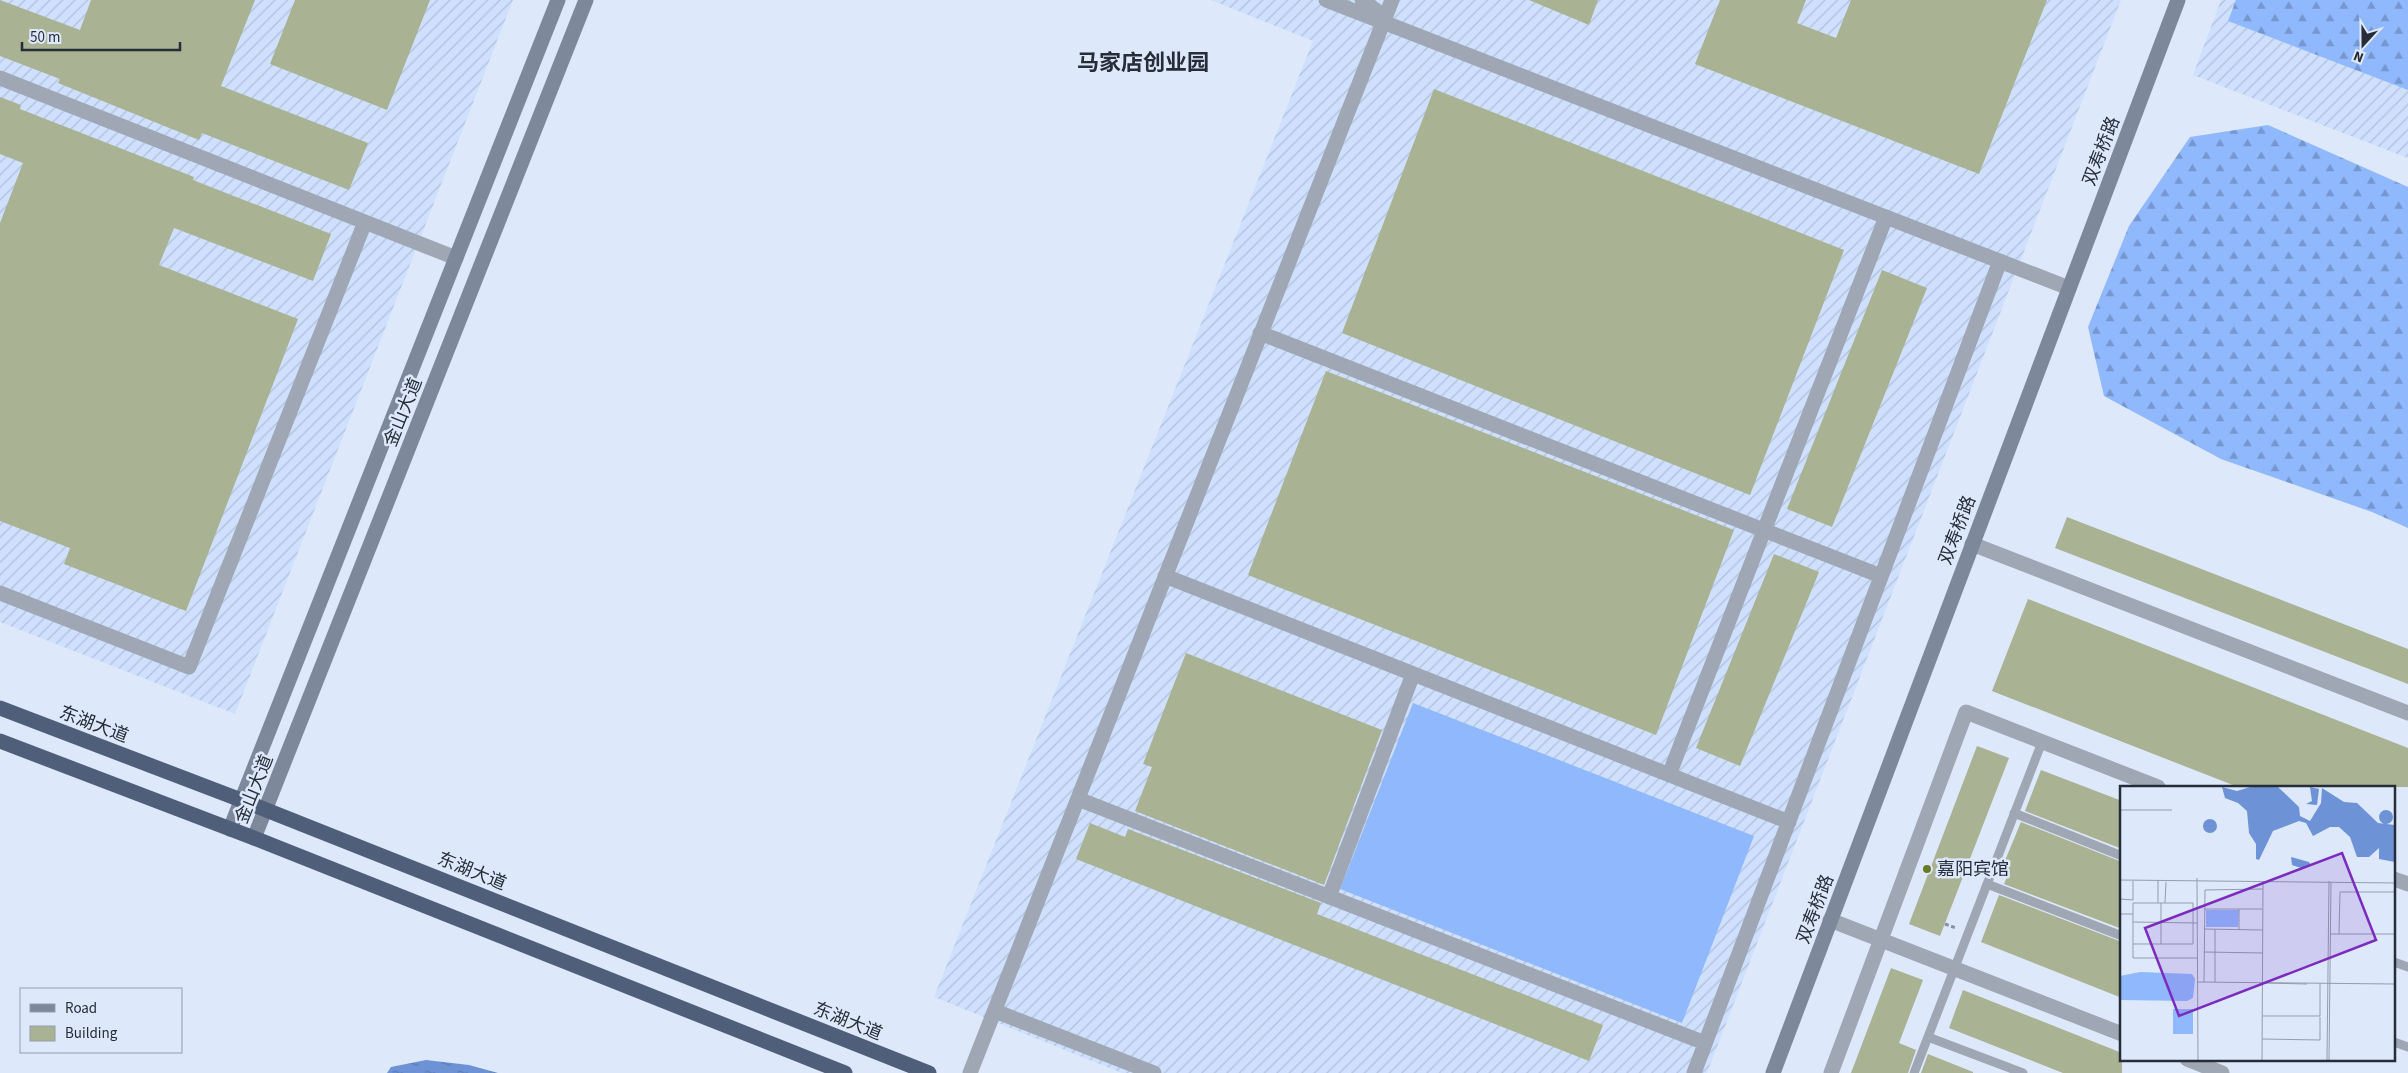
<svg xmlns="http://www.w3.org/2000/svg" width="2408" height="1073" font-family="'Source Sans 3','Noto Sans SC',sans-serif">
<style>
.industrial{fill:url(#industrial-furrows)}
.grass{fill:#90b8fd}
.forest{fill:url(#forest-firs)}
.water{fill:url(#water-ripples)}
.building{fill:#a9b292}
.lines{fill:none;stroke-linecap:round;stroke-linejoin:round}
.path{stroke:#8992a1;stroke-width:3;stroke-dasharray:4 2.5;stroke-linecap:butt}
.lane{stroke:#a0a7b4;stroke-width:9}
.street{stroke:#a0a7b4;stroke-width:15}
.secondary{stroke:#7d889b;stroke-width:15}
.highway{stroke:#505f79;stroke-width:15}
.poi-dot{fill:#687927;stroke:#dde8fa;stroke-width:2}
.labels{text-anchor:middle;stroke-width:5;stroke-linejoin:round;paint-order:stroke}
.street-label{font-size:18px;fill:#262d38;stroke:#dde8fa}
.poi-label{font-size:18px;fill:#262d38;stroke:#dde8fa;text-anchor:start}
.district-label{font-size:22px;font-weight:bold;fill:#262d38;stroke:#dde8fa}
.inset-road{fill:none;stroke:#949dac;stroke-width:1}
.view{fill:#7b2cbf;fill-opacity:0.15;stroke:#7b2cbf;stroke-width:2.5}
.inset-edge{fill:none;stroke:#262d38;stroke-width:2.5}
</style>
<defs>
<pattern id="industrial-furrows" width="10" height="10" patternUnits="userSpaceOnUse" patternTransform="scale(1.25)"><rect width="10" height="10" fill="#cee0fd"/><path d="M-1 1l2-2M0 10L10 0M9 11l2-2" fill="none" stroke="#b1c0da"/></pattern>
<pattern id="forest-firs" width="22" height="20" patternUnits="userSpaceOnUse" patternTransform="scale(1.25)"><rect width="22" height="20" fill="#90b8fd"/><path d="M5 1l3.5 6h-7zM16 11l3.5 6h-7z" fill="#7596ce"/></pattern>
<pattern id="water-ripples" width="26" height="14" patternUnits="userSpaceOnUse" patternTransform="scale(1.25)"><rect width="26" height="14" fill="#6d93d6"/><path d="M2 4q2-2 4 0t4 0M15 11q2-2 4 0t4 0" fill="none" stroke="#5978af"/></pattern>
</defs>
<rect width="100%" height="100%" fill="#dde8fa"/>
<path class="industrial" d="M0,0h513l-278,714 -235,-92z
M1211,0h910l-414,1073h-585l-188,-76 379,-956z
M2221,0h187v158l-215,-83z"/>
<path class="grass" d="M1413,703l341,133 -72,187 -342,-134z"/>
<path class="forest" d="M2236,0h172v90l-180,-69z
M2268,125l140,62v341l-36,-16 -151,-53 -117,-63 -16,-69 41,-101 61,-89z"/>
<path class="water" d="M426,1060l43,5 29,8h-111l4,-6z"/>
<path class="building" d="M0,0l80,30 11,-30h164l-34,86 147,57 -19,47 -147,-57 -3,7 -141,-57 2,-4 -60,-23z
M295,0h135l-43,110 -117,-46z
M1529,0h69l-9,25z
M1720,0h86l-9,23 39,15 15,-38h196l-68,174 -284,-110z
M1434,89l410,161 -94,245 -408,-162z
M0,97l21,8 -1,4 174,68 -1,3 138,54 -18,47 -139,-53 -15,37 139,54 -112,292 -122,-47 6,-16 -70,-27v-298l23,-60 -23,-9z
M1882,270l45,18 -95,239 -45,-18z
M1326,371l408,159 -78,205 -408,-160z
M2067,517l341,132v35l-353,-136z
M1774,554l45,18 -79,194 -44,-18z
M2028,599l380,149v39h-170l-246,-96z
M1186,653l196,77 -58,155 -189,-74 17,-44 -9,-3z
M1977,746l32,12 -69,178 -31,-12z
M2041,770l81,31v48l-97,-38z
M2021,822l101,40v67l-118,-45 3,-7 -8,-2z
M1090,823l35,14 3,-8 193,74 -4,11 286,111 -14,36 -513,-202z
M1999,895l123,47v56l-141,-56z
M1891,968l32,12 -24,63 17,7 -8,23h-57z
M1963,990l159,63v20h-59l-114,-45z
M1928,1054l45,18v1h-52z"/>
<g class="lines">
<path class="path" d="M1945,924l11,4"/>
<path class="lane" d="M2014,813l108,43
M1987,884l135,52
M2394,962l14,5
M1928,1037l95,36
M2394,1042l14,5
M1914,1073l128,-331"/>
<path class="street" d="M1326,0l743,288
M1362,0l23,17
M0,78l456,180
M1260,333l621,243
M1972,544l436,169
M1165,576l624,246
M0,593l189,74 176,-445
M1669,775l217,-558
M1078,799l627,244
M2394,879l14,5
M1329,897l84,-223
M1830,920l292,114
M995,1011l159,62
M2187,1059l35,14
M970,1073l422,-1073
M1694,1073l306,-812
M1831,1073l135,-361 192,75"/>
<path class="secondary" d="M230,829l328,-829
M254,838l332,-838
M1773,1073l405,-1073"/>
<path class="highway" d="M0,708l241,92 688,273
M0,741l254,97 591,235"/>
</g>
<circle class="poi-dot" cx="1927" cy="869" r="5"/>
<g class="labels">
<g class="street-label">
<text transform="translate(2101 151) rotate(-69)" y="6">双寿桥路</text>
<text transform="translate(403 412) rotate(-68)" y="6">金山大道</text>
<text transform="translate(1957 530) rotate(-69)" y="6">双寿桥路</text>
<text transform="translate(94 724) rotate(21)" y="6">东湖大道</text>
<text transform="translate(254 789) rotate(-68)" y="6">金山大道</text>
<text transform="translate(472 871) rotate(22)" y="6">东湖大道</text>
<text transform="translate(1815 909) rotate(-69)" y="6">双寿桥路</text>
<text transform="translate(848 1021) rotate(22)" y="6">东湖大道</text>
</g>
<g class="poi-label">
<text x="1937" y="875">嘉阳宾馆</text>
</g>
<g class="district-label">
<text x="1143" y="70">马家店创业园</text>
</g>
</g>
<g transform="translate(2120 786)">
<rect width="275" height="275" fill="#dde8fa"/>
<path d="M86,124h33l-1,17h-32z" fill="#90b8fd"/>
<path d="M20,186l52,2 3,5 -2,19 -6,3 -67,-1v-24zM53,223h20v25h-20z" fill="#90b8fd"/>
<path d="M102,1l15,4 13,-4h28l21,20 1,9 10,5 11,-18 1,-15 22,14 13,1 21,20 17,2v37l-16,-3v-11l-10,9h-12l-7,-20 -11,-10h-9l-17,9 -7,-13 -7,-2 -26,10 -14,29 -3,-1v-15l-7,-11 -2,-22 -9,-8 -13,-5zM190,1l9,2 -2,16 -11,-1 6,-3zM259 31a7 7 0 1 1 14 0a7 7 0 1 1-14 0ZM83 40a7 7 0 1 1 14 0a7 7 0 1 1-14 0ZM171,71l18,5 2,3 -10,3 -9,-3z" fill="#6d93d6"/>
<path class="inset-road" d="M0,24h52M77,92l1,182M0,94l275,3M0,113l13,1v-19M13,117h60v41h-60M38,117v-22M41,117v41M45,117l1,-21M84,123h58M119,123v21M0,128h13v-11M13,128v44h65M13,136l64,1M84,143l58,1M211,148h64M219,148l1,-42h55M84,166l59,1M78,196l197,2M84,196l1,-92 58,-1M95,196v-53M145,197l42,1M142,230h58v-33M142,253l58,1v-23M142,274l1,-178M207,274l2,-179M209,274l2,-178"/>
<path class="view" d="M222,67l34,87 -197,76 -34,-88z"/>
<rect width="275" height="275" class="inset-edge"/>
</g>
<rect x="20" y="988" width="162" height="65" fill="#dde8fa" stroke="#949dac"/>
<rect x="30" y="1004" width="25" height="8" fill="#7d889b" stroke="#949dac"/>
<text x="65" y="1013" font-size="15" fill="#262d38">Road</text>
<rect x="30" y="1026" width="25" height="15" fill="#a9b292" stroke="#949dac"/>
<text x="65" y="1038" font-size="15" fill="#262d38">Building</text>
<g transform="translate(2363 45) rotate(201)" stroke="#dde8fa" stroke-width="4" paint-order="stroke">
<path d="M0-4L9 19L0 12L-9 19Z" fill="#262d38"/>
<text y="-8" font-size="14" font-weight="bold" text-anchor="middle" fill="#262d38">N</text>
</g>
<path d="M22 42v8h158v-8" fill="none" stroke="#262d38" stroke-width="2.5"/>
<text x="30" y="42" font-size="15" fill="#262d38" stroke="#dde8fa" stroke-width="4" paint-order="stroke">50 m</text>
</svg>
